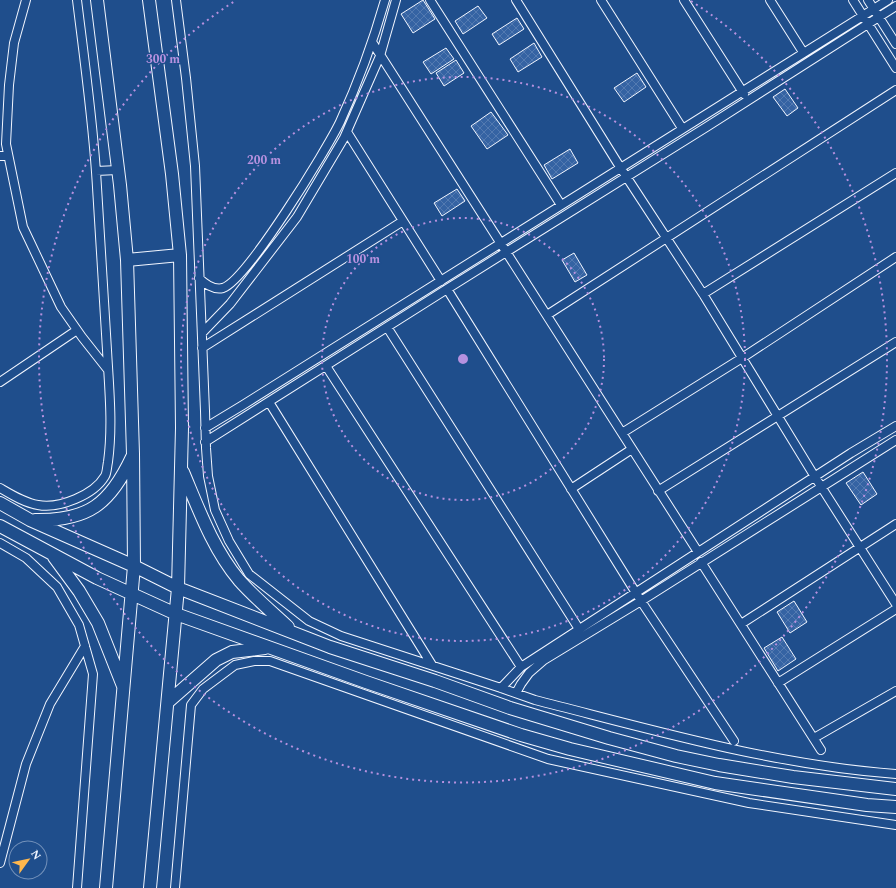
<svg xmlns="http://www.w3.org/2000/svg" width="896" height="888" font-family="Spectral,serif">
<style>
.building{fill:url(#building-cross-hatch);stroke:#f2f6ff}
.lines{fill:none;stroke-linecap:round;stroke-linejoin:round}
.minor-casing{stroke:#f2f6ff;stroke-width:10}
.secondary-casing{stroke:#f2f6ff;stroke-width:14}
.minor{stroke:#1f4e8c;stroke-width:8}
.secondary{stroke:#1f4e8c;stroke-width:12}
.ring{fill:none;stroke:#b691df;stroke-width:2;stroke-dasharray:2 4}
.centre{fill:#b691df;stroke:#1f4e8c;stroke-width:2}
.ring-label{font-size:12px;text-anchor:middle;font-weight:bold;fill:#b691df;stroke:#1f4e8c;stroke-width:3;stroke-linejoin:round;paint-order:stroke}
</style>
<defs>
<pattern id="building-cross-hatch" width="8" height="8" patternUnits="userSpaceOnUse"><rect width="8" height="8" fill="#3563a3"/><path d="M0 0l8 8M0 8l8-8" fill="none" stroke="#537ab1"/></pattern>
</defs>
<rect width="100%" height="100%" fill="#1f4e8c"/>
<path class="building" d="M423,0l12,19 -22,14 -12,-19z
M478,6l9,12 -24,16 -8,-13z
M517,18l7,11 -25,16 -7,-11z
M534,43l8,14 -24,15 -8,-13z
M446,48l8,11 -23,15 -8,-12z
M456,60l8,13 -20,13 -8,-13z
M637,73l9,14 -22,15 -10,-14z
M785,89l13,19 -11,8 -14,-19z
M491,112l17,23 -21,14 -16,-23z
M570,149l8,14 -26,16 -8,-14z
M457,189l8,12 -23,15 -8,-13z
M574,253l13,22 -12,7 -13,-22z
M863,472l14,22 -16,11 -15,-22z
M794,601l13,21 -17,11 -13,-21z
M782,637l14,22 -18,12 -14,-23z"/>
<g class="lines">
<g class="minor-casing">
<path id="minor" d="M26,0l-12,43 -5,42 -3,59 17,83 38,80 21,30 26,33
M176,0l10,78 9,88 10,245 1,37 2,28 7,34 14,31 20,33 60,47 32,15 160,52 34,12c119,30 238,65 361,74
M430,0l131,205
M516,0l104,167 83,127 112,183 81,127
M601,0l81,128
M684,0l60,94
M770,0l33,52
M853,0l43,68
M868,0l28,44
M372,42l326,510
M347,132l94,149
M0,156h8
M96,171l22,-1
M199,278c7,7 15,12 24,10 24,-8 104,-139 117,-166 18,-39 33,-80 45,-122
M447,289l194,312 93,140
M703,294l193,-121
M547,315l349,-225
M387,327l192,302
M202,333l28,-29 67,-87 47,-79 36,-82 16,-56
M202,348l201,-127
M326,366l195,301
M0,382l77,-52
M269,402l163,263
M205,428l38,-23 645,-405
M622,433l120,-75 154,-101
M205,442l242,-153 261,-163 188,-120
M0,488c12,7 25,15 38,17 21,4 56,-10 67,-29 2,-3 2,-10 3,-14 5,-37 1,-75 -1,-112 -4,-60 -7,-119 -11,-178 -4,-58 -12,-115 -19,-172
M571,489l61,-40
M658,491l238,-149
M0,543l26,15 31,29 22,38 14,49 -16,214
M701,562l120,188
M741,624l155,-100
M778,683l118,-74
M501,688l20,-21 330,-214 45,-27
M516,693l5,-9 8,-11 15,-13 97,-59 255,-161
M814,738l82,-47
M0,863l26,-99 24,-60 35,-58
M175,888l16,-183 12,-16 32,-24 19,-4h16l278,98 201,44 147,22"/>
</g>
<g class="secondary-casing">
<path id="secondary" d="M97,0l23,185 7,75 6,194 1,112 -28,322
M149,0l23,174 8,81 2,173 -4,160 -28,300
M127,260l53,-5
M183,472c16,38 30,77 56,108 15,17 33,32 49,47
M0,503l30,17 104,46 44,22 152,59 105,34 75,27 99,30 67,18 43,9 74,12 103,12
M35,520c53,1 75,-16 97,-63
M0,526l97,52 79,36 190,68 155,53 49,14 145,34 152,22 29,2
M54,557l25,34 19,32 25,63
M168,702l48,-42 16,-8 33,-4"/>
</g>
<use href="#minor" class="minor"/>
<use href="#secondary" class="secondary"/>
</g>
<g class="ring">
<circle cx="463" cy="359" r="141"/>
<circle cx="463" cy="359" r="282"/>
<path d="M691 1A424 424 0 1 1 235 1"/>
</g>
<circle cx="463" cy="359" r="6" class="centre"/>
<g class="ring-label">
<text x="163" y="63">300 m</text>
<text x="264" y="164">200 m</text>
<text x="363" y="263">100 m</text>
</g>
<g transform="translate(28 860) rotate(57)"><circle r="19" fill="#1f4e8c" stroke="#7391ba"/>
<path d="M0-3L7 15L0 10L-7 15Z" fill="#ffb74d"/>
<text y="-6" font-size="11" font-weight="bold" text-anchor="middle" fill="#f2f6ff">N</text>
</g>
</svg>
